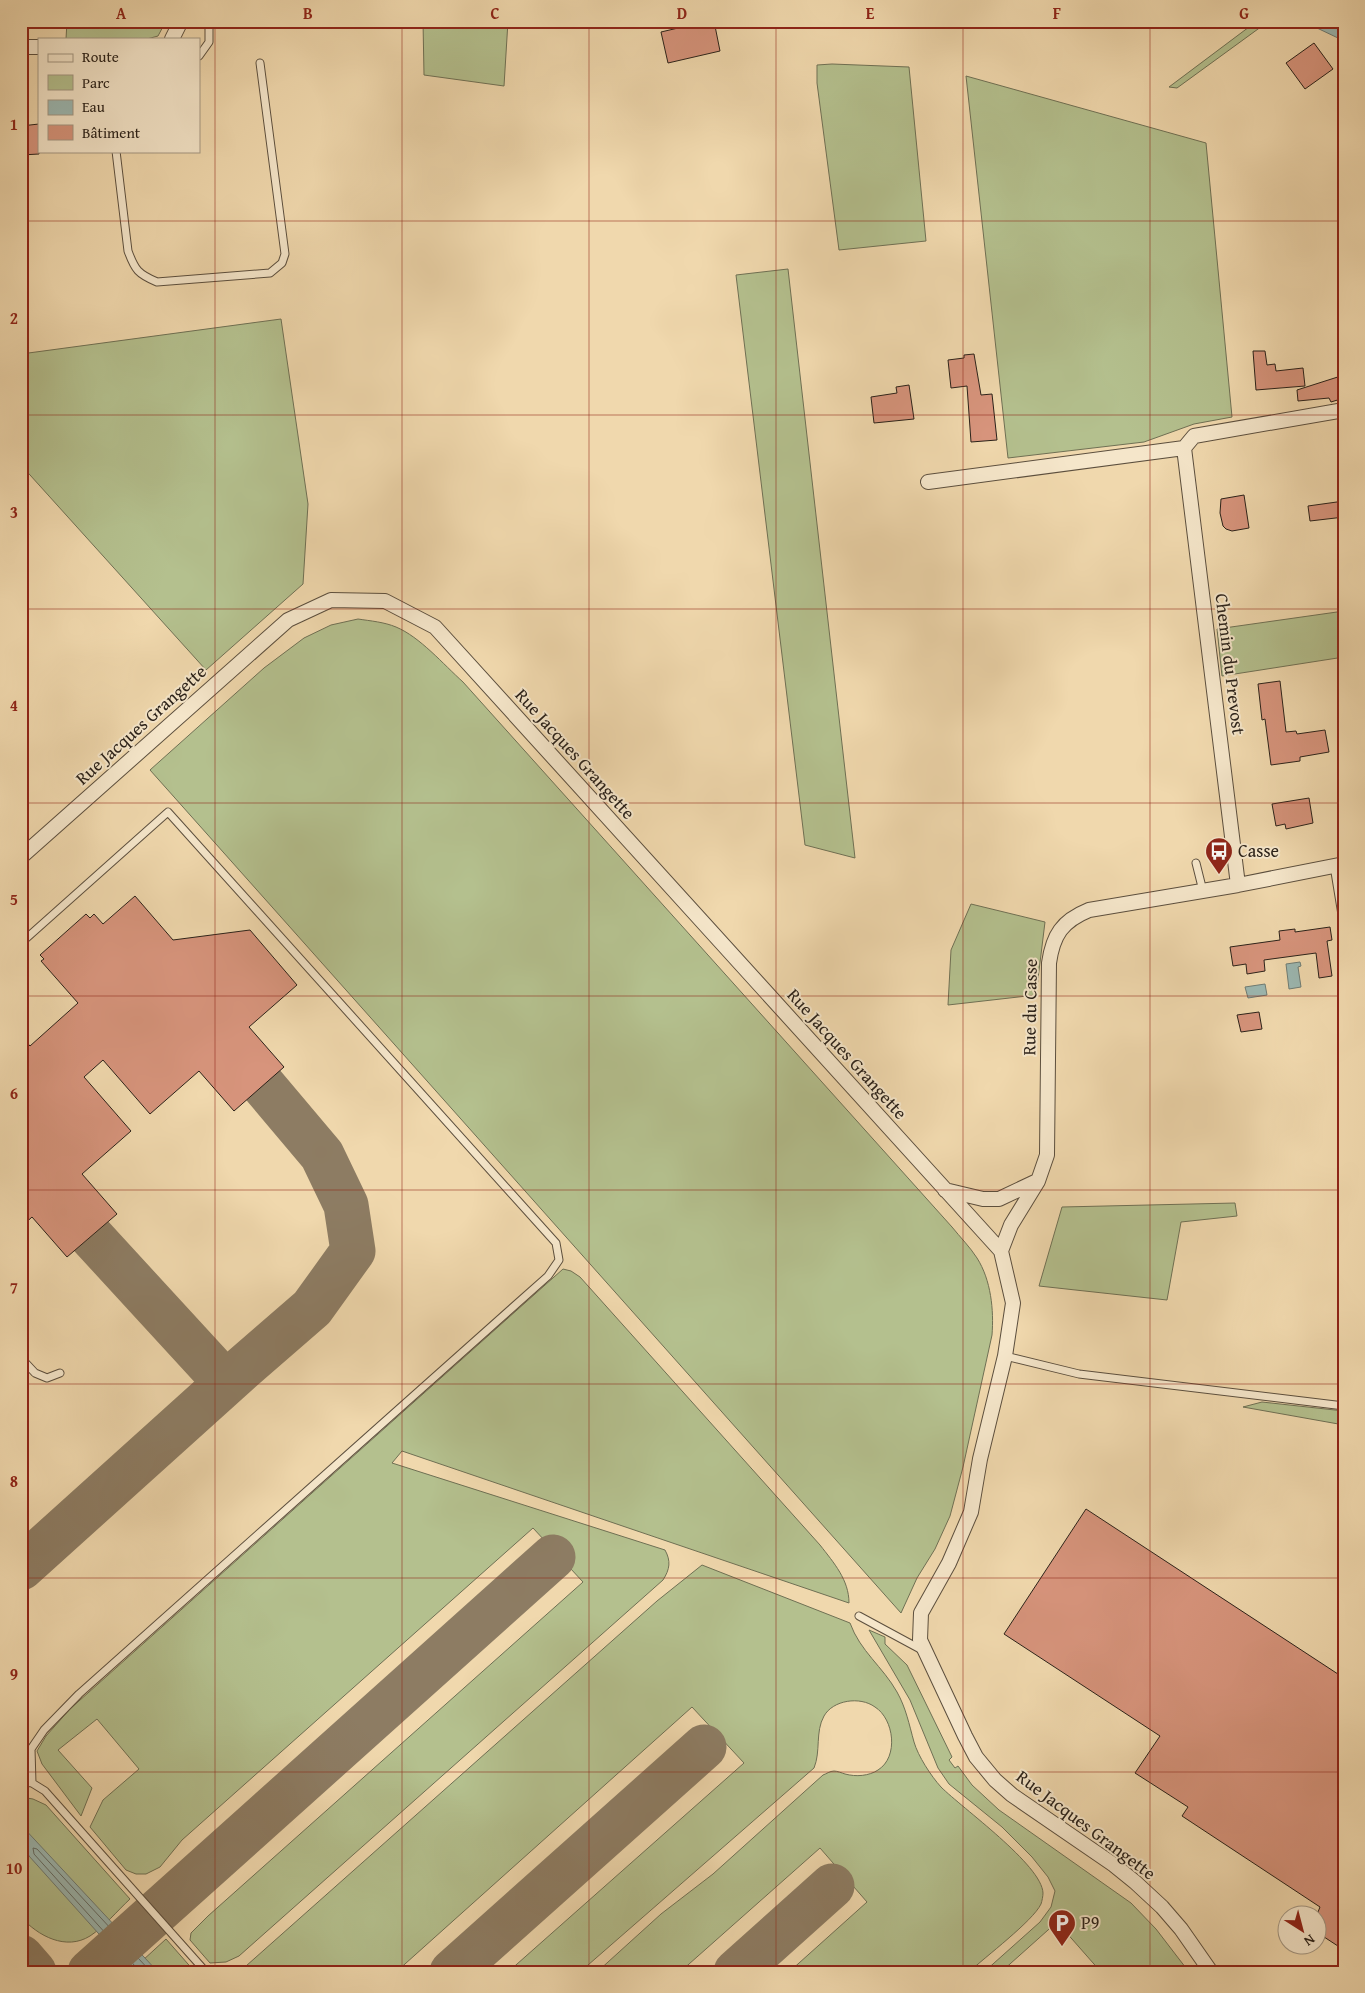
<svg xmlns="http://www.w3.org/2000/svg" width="1365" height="1993" font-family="'Gentium Book Plus',serif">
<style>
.green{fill:#b4c08e;stroke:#6f7054}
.water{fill:#9cb8b2;stroke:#6e7c75}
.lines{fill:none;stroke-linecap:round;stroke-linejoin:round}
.shore{stroke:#636c66;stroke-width:1}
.taxiway{stroke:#8d7c63;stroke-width:45}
.building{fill:#d7947c;stroke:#2a2119}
.lane-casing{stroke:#5c4f3e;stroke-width:9}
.street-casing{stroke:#5c4f3e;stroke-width:16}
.lane{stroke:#f5e6ca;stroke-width:7}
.street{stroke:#f5e6ca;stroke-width:14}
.grid{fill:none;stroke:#8f2418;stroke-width:1;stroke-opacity:0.55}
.labels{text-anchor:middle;stroke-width:4;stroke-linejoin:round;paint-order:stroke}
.street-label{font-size:18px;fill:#2a2119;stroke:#f5e6ca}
.poi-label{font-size:18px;fill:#2a2119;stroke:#f5e6ca;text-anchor:start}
.neatline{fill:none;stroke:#8f2418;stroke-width:2}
.grid-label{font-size:16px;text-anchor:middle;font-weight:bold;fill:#8f2418}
</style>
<rect width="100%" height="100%" fill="#f0d8ad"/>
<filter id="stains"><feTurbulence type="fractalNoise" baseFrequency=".004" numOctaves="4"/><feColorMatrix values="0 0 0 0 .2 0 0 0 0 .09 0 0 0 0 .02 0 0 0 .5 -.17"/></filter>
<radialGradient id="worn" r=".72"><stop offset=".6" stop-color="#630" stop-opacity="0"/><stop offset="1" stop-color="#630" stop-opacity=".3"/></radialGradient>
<path class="green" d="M67,21h99l-8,15 -11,3h-81z
M423,21h85l-4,65 -80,-11z
M1257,21h12l-92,67 -8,-1z
M832,64l77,3 17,174 -87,9 -22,-167v-18z
M966,76l240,67 26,274 -38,7 -50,18 -136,16z
M788,269l67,589 -50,-13 -69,-570z
M281,319l27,185 -5,80 -97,86 -185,-205v-111z
M1344,611v46l-122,19 -5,-47z
M358,619c13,2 26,3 38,8 24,10 47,37 67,55l489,545c8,10 18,20 25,31 14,22 17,52 15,77l-29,132 -13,49 -15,33 -18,29 -16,35 -751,-843 114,-102 40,-30 27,-13z
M971,904l74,18 -9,73 -88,10 3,-55z
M1235,1203l2,13 -56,6 -14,78 -128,-14 23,-79z
M563,1269l8,2 9,6 240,268c14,18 29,35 29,58l-447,-152 -10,12 273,87c6,11 5,19 -2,30l-424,376 -13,6 -16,1 -20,-23 1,-7 17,-17 375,-334 -50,-54 -351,312 -22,27 -14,7h-10l-10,-4 -36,-43 13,-27 36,-31 -42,-50 -39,31 34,38 -11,28 -39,-52 -5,-13 9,-15 24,-27z
M1262,1402l82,9v14l-101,-18z
M702,1565l148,58c10,28 33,44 47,69 9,16 12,32 17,50 4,14 17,34 27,45 21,21 101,78 102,106 0,3 -1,8 -2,11 -8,17 -56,53 -72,68h-180l78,-70 -47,-54 -140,124h-83l64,-58 52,-40 110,-99c3,-1 7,-4 11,-4 3,0 8,2 11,3 11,3 24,2 33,-4 21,-13 16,-51 -3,-63 -15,-11 -42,-7 -51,9 -9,16 -3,35 -10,52l-234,204h-72l236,-209 -52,-56 -296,265h-152l2,-6 411,-365z
M869,1630l16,7v7l22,21 45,92 -3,3 6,8 3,-2 14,19 27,25 132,93 25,26 33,43h-88l-44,-50 -56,50h-17l56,-50 11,-15 4,-16 -7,-14 -16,-20 -30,-30 -53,-43 -11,-16 -28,-68z
M21,1797l12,2 13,6 84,94c-12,11 -26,28 -40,37 -24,15 -52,0 -69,-19z
M166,1939l29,33h-65z"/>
<path class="water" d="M1320,21h8l9,4 2,-4 5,3 -6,14 -21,-10z
M1300,962l1,4 -3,1 3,20 -12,2 -3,-25z
M1265,984l2,11 -19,3 -3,-11z
M21,1825l137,147h-25l-104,-116 -8,-22z"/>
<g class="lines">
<path class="shore" d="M137,1972l-2,-6 -101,-112 -1,-6 4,1 114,123"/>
<path class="taxiway" d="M91,1236l135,147
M21,1568l223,-201 68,-59 41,-57 -7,-46 -24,-50 -59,-70
M21,1957l13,15
M90,1972l463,-415
M452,1972l252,-225
M736,1972l96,-86"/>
</g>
<path class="building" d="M708,21h6l6,30 -52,12 -7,-31z
M1314,43l19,26 -28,20 -19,-26z
M39,124v30l-18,1v-29z
M1253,351h12l2,14 8,-1 1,7 27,-3 2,18 -49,4z
M974,354l7,41 11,-1 5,46 -26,2 -4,-56 -16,2 -3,-28 16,-2v-3z
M1344,375v23l-13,4 -2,-4 -31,3 -1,-11z
M909,385l5,34 -40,4 -3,-26 26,-4 -1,-6z
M1244,495l5,33 -17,3 -6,-2 -3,-3 -3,-13 1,-14z
M1344,501v16l-34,4 -2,-15z
M1280,681l6,51 10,-1 1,3 28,-4 4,22 -29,5v4l-29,4 -6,-46 -3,1 -4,-36z
M1309,798l4,25 -27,6 -1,-5 -9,2 -4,-22z
M135,896l38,44 77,-10 47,55 -48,42 35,40 -50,44 -35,-40 -49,43 -47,-54 -19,17 47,54 -49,43 35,40 -50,43 -35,-40 -11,10v-191l9,10 48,-43 -37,-42 3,-2 -4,-4 46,-41 4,4 4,-4 9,10z
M1330,927l2,13 -5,1 5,35 -13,2 -3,-25 -52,7 1,11 -18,3 -1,-10 -13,2 -3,-19 50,-7 -1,-9 16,-2v3z
M1259,1012l3,17 -21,3 -4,-17z
M1086,1509l258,169v272l-26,-17v-21l2,-5 -138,-91 6,-9 -53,-34 25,-37 -156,-102z"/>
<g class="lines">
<g class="lane-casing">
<path id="lane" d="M199,56l10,-14v-21
M116,151l12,100c7,19 10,23 29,31l113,-9 12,-10 3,-9 -25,-191
M1196,863l7,28
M1334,866l10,61
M21,943l147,-131 388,431 3,17 -11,16 -469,418 -35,36 -13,19 1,34
M1005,1356l74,18 265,32
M21,1358l14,15 12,5 13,-5
M859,1616l63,34
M21,1771l11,12
M21,1781l11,2 13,8 161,181"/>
</g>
<g class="street-casing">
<path id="street" d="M172,39l9,-18
M21,47h18
M1184,448l54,437
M928,482l256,-34 10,-12 150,-26
M21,857l267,-237 43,-20 54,1 50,26 566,624 12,52 -8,53 -25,103 -9,53 -22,51 -28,50 -1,27 45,96 11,21 19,23 17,15 102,70 21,17 27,25 19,22 30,43
M945,1190l38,9h16l38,-18
M1001,1251l10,-26 27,-44 9,-26 2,-192c4,-28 13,-42 40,-53l149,-25 106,-21"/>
</g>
<use href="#lane" class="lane"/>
<use href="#street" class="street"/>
</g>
<path class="grid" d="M215,21v1951M402,21v1951M589,21v1951M776,21v1951M963,21v1951M1150,21v1951M21,221h1323M21,415h1323M21,609h1323M21,803h1323M21,996h1323M21,1190h1323M21,1384h1323M21,1578h1323M21,1772h1323"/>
<defs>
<g id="bus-pin" transform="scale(1.4375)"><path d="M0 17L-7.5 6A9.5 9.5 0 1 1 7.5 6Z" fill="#8f2418" stroke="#f5e6ca"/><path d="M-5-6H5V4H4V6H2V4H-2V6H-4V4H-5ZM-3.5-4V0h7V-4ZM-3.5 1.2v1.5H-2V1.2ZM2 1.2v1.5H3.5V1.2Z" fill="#fff"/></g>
<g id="parking-pin" transform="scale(1.4375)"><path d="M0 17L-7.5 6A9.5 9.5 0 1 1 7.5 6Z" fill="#8f2418" stroke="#f5e6ca"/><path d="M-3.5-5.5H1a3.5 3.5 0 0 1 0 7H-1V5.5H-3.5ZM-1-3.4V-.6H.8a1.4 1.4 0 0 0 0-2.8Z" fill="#fff"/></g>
</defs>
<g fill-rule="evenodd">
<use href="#bus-pin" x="1219" y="851"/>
<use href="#parking-pin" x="1062" y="1923"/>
</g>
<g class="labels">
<g class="street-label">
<text transform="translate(1230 664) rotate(83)" y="6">Chemin du Prevost</text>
<text transform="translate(141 725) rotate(-42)" y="6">Rue Jacques Grangette</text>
<text transform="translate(575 754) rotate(48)" y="6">Rue Jacques Grangette</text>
<text transform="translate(1030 1007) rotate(-89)" y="6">Rue du Casse</text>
<text transform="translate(847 1054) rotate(48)" y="6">Rue Jacques Grangette</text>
<text transform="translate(1086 1825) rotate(37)" y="6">Rue Jacques Grangette</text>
</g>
<g class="poi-label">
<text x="1238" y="857">Casse</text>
<text x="1081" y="1929">P9</text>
</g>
</g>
<rect width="1365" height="1993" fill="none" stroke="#f0d8ad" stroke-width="55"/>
<rect x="38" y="38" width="162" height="115" fill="#f5e6ca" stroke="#a49783"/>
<rect x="48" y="54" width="25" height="8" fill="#f5e6ca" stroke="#a49783"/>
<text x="82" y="62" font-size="15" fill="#2a2119">Route</text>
<rect x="48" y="75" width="25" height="15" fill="#b4c08e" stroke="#a49783"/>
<text x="82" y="88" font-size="15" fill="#2a2119">Parc</text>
<rect x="48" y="100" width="25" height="15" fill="#9cb8b2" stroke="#a49783"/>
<text x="82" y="112" font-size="15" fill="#2a2119">Eau</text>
<rect x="48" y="125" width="25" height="15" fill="#d7947c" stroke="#a49783"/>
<text x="82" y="138" font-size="15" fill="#2a2119">Bâtiment</text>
<g transform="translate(1302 1930) rotate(144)"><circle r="24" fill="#f5e6ca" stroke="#a49783"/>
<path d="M0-4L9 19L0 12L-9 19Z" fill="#8f2418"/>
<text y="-8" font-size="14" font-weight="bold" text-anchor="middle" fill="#2a2119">N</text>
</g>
<rect x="28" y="28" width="1310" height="1938" class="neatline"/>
<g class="grid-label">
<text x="121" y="19">A</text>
<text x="308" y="19">B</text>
<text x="495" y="19">C</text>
<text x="682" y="19">D</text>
<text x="870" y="19">E</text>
<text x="1057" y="19">F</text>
<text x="1244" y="19">G</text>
<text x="14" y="130">1</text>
<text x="14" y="324">2</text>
<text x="14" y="518">3</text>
<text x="14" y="711">4</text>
<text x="14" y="905">5</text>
<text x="14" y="1099">6</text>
<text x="14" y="1293">7</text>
<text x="14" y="1487">8</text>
<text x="14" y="1680">9</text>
<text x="14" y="1874">10</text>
</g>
<rect width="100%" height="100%" filter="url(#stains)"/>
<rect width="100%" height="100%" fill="url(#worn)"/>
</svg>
